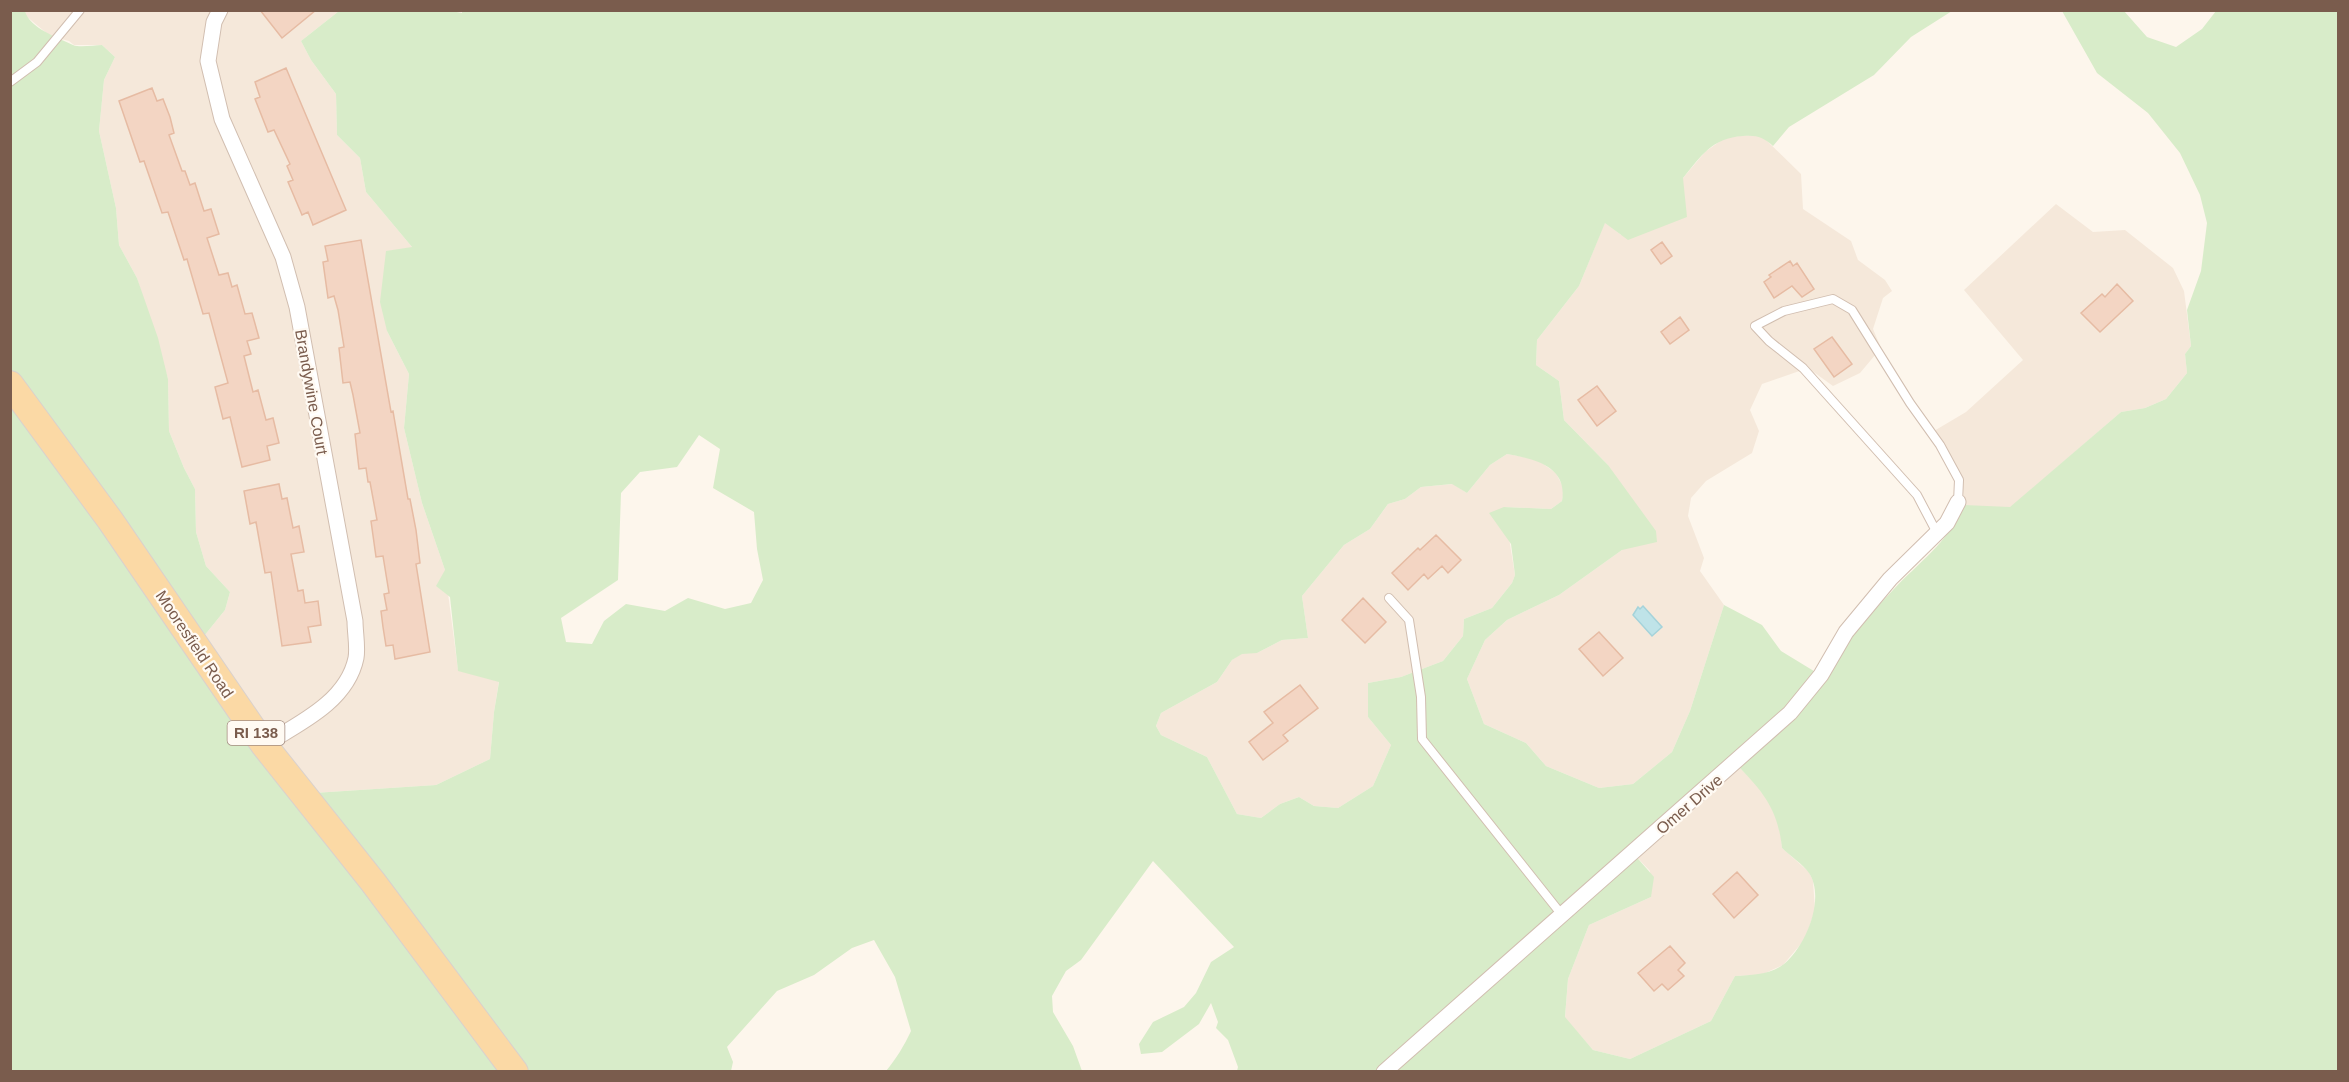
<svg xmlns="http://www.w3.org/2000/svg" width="2349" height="1082" font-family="Arial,sans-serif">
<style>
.residential{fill:#f5e8da}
.green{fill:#d8ecc9;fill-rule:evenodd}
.water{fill:#bfe3e8;stroke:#a5d3da;stroke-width:1.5}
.building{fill:#f3d5c3;stroke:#e6bba3;stroke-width:1.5}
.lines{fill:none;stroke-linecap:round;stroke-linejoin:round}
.lane-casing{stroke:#d1beb0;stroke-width:10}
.street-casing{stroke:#d1beb0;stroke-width:17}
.primary-casing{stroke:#dad1cd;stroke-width:28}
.lane{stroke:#fff;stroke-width:8}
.street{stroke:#fff;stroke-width:15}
.primary{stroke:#fbd9a5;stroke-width:26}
.labels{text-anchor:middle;stroke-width:4.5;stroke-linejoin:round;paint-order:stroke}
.shield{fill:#fffaf3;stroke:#a28b7f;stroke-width:1.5}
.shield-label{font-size:15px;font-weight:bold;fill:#7a5c4d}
.street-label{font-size:16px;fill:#7a5c4d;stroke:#fffaf3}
</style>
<rect width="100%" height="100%" fill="#fdf6ec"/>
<path class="residential" d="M25,11h314l-38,30 10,19 25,34 1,41 23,23 6,34 46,55 -25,84 22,43 -5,54 18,75 23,67 13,100 41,11 -5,31 -4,47 -54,26 -122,8 -110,-157 21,-26 5,-18 -24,-26 -10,-34 -1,-43 -11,-21 -15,-37 -1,-52 -31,-101 -18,-33 -3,-37 -17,-77 5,-51 11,-23 -13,-12h-28l-5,-4 -19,-5 -24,-20z
M1754,135l9,2 38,37 2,35 48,32 7,19 27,20 7,11 -9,7 -10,31 8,19 -21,25 -27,13 -25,-18 -46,16 -12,26 9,21 -7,22 -46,28 -15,17 -3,18 16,42 -4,13 24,34 -34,106 -18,41 -39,32 -34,4 -53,-22 -20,-23 -42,-19 -17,-45 18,-39 22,-20 52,-25 63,-45 -14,-85 -44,-45 -5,-39 -23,-16 1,-25 42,-54 26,-64 16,13 62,-57 22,-26 21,-15z
M2056,204l37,28 32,-2 48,38 11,23 7,55 -6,8 2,19 -21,26 -21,9 -24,4 -111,96 -43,-1 -3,-2 -1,-16 -29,-58 32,-19 57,-52 -59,-70z
M1507,454l29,5 20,14 8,16 -2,12 -11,8 -47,-2 11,68 -3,8 -20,25 -28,11 -1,17 -20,25 -42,16 -33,6v34l23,28 -18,41 -35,22 -24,-2 -15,-9 -19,7 -19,14 -24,-4 -30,-57 -46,-22 -5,-9 5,-13 56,-31 15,-22 10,-7h15l25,-13 26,-2 -6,-42 42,-51 26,-16 18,-25 17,-5 16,-12 32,-3 14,9 23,-28z
M1735,768h5l24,24 16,34 2,22 27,24 4,9 2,29 -10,29 -22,26 -22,10 -26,1 -24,45 -81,38 -37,-9 -28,-32 3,-39 21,-54 62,-28 -1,-26 -17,-18z"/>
<path class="green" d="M446,10l16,3v-3l1490,1 -41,26 -37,38 -85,52 -16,19c-10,-9 -16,-11 -30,-10 -31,2 -42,20 -60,42l4,39 -59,23 -23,-17 -26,63 -42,54 -1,25 23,16 5,39 44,45 48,66 1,11 -35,8 -63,45 -52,25 -22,20 -18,39 17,45 42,19 20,23 53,22 34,-4 39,-32 18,-41 34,-106 38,20 19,26 41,25c22,-30 45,-59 71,-86 26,-28 56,-48 71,-85l46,2 111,-95 24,-4 21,-9 21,-26 -2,-19 6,-8 -4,-36 14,-39 6,-48 -7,-28 -20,-42 -32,-40 -51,-40 -35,-62h62l23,26 29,10 26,-18 14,-18h122v1060h-1101l1,-4 -10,-27 -12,-12 2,-6 -7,-19 -12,21 -37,28 -21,2 -2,-10 14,-22 31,-15 12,-14 15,-31 23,-15 -81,-86 -72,99 -15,11 -14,25 1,16 20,34 9,25h-196c10,-12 18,-25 25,-40l-16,-54 -21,-37 -22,8 -38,27 -37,16 -50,56 6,15 -2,9h-720l-1,-1060h15c4,17 34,27 48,34 7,3 21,0 29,0l13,12 -11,23 -5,51 17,77 3,37 18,33 21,60 10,41 1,52 15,37 11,21 1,43 10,34 24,26 -5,18 -21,26 110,157 122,-8 54,-26 4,-47 5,-30 -41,-11 -8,-74 -14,-11 9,-16 -23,-67 -18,-75 5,-54 -22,-43 -7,-29 6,-51 26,-4 -46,-55 -6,-34 -23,-23 -1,-41 -25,-34 -10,-19 38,-30zM699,435l21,14 -7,39 41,24 3,37 6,31 -12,23 -26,6 -37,-11 -23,13 -39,-7 -22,17 -12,23 -26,-2 -5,-24 57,-38 3,-87 19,-21 37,-5zM1507,454c27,5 61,12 55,47l-11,8 -47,-2 -15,6 22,31 4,31 -3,8 -20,25 -28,11 -1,17 -20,25 -42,16 -33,6v34l23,28 -18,41 -35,22 -24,-2 -15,-9 -19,7 -19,14 -24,-4 -30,-57 -46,-22 -5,-9 5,-13 56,-31 15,-22 10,-6 15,-1 25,-13 26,-2 -6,-42 42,-51 26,-16 18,-25 17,-5 16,-12 31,-3 15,9 23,-28zM1735,768h5c25,26 38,43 42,80 8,8 21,16 27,25 17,26 -4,74 -25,91 -14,11 -32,11 -49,12l-24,45 -81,38 -37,-9 -28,-33 3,-38 21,-54 62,-28 3,-20 -21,-24z"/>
<path class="water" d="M1643,606l19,21 -10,9 -19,-21 5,-8 2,2z"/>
<path class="building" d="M260,10h56l-34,28z
M286,68l60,142 -33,15 -5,-13 -6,3 -14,-33 5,-2 -6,-14 3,-2 -16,-34 -6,2 -13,-33 5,-2 -5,-15z
M152,88l5,13 6,-2 7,18 4,16 -5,2 13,36h3l5,14 5,-2 9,28 7,-2 8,25 -12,4 12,37 9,-2 4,14 5,-2 8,29 7,-1 7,25 -12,3 4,13 -7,2 9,36 5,-2 8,30 7,-2 6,25 -12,3 3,14 -28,7 -12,-50 -7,2 -8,-32 13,-4 -19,-70 -6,1 -16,-55 -3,1 -16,-48 -6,1 -18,-52 -4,1 -21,-61z
M361,240l30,172 2,-1 15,88h2l6,31 4,33 -4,1 14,88 -35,7 -2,-14 -7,1 -3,-19 -2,-16 6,-1 -3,-16 5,-1 -6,-37 -7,1 -5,-36 6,-1 -7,-38h-2l-2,-14 -7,1 -4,-35 5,-1 -7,-38 -3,-13 -7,1 -4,-35 5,-1 -6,-37 -4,-14 -6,2 -5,-36 5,-1 -3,-15z
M1662,242l10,14 -11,8 -10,-14z
M1790,261l3,5 4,-3 17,26 -12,8 -10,-11 -18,12 -10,-16 7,-5 -2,-2z
M2117,284l16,17 -33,31 -19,-19 21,-19 3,3z
M1680,317l9,13 -19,14 -9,-12z
M1832,337l20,27 -18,13 -20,-28z
M1597,386l19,25 -19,15 -19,-26z
M279,484l3,15 5,-1 6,30 6,-2 5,26 -13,2 7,37 5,-1 2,13 13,-2 3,24 -13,2 3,15 -29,4 -11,-74 -6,1 -9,-51 -6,2 -6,-33z
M1436,535l25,25 -13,13 -6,-7 -14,13 -4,-5 -16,16 -16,-17 26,-25 2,2z
M1363,598l23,24 -21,21 -23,-23z
M1599,632l24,26 -20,18 -24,-27z
M1300,685l18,23 -35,27 5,6 -25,19 -14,-18 24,-19 -9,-11z
M1737,872l21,23 -24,23 -21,-24z
M1670,946l15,17 -7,7 6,6 -16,14 -6,-6 -8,7 -16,-18z"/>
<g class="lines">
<g class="lane-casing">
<path id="lane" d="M10,82l27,-20 43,-52
M1937,533l-20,-38 -114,-127 -34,-27 -14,-15 29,-15 49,-12 19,11 58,93 30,42 19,35 -1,22
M1389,598l20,22 12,77 1,42 140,176"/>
</g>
<g class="street-casing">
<path id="street" d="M220,10l-6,12 -6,39 14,58 61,138 14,50 58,314c0,12 3,26 1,37 -9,44 -58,66 -92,87
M1384,1072l406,-359 31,-38 25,-43 44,-53 57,-56 11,-21"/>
</g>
<g class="primary-casing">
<path id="primary" d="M10,384l100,136 154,225 109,137 142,190"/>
</g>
<use href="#lane" class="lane"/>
<use href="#street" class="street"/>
<use href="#primary" class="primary"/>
</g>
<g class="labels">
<rect class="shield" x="227.5" y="721" width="57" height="24" rx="4.5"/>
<g class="shield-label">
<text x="256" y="738">RI 138</text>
</g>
<g class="street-label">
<text transform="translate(312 392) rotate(80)" y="6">Brandywine Court</text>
<text transform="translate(195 644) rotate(56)" y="6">Mooresfield Road</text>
<text transform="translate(1689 804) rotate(-41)" y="6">Omer Drive</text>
</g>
</g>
<rect width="2349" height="1082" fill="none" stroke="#7a5c4d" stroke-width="24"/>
</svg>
